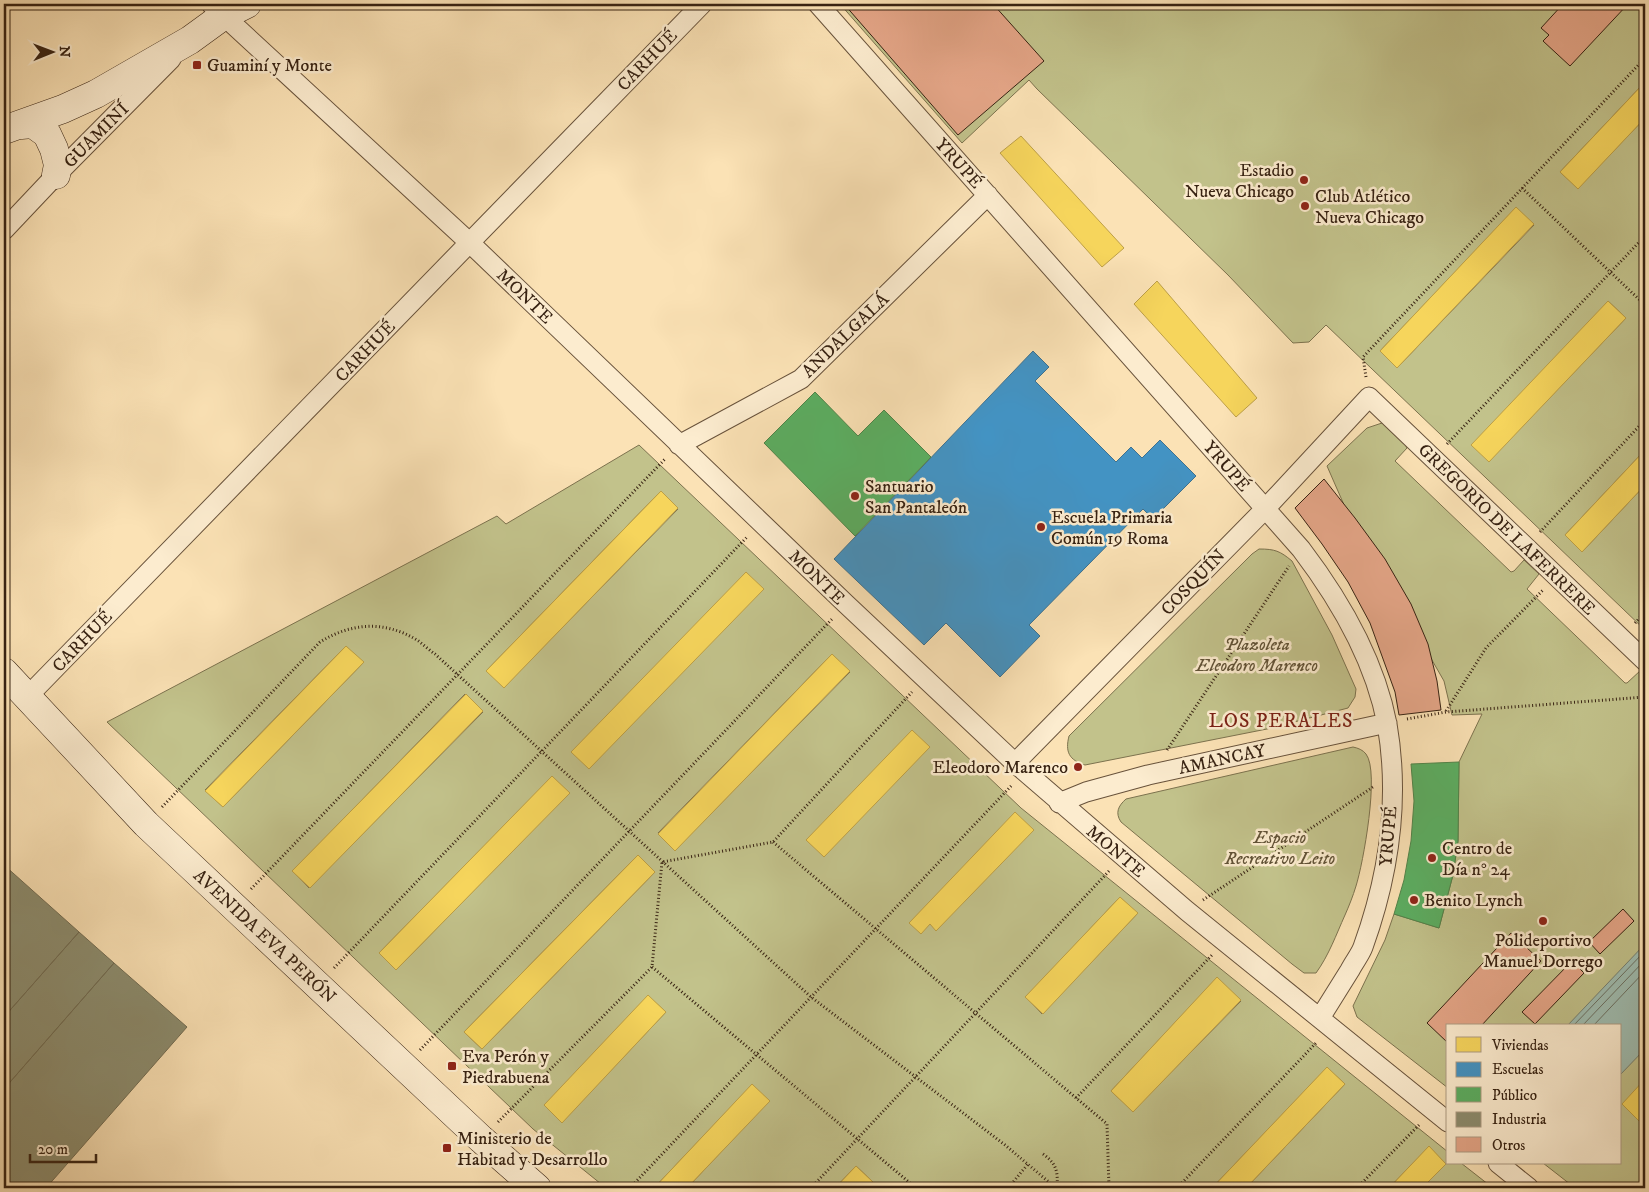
<svg xmlns="http://www.w3.org/2000/svg" width="1649" height="1192" font-family="'IM FELL DW Pica',serif">
<style>
.green{fill:#c2c28b;stroke:#7c724e;fill-rule:evenodd}
.water{fill:#9fbdb1;stroke:#757f71}
.homes{fill:#f6d55c;stroke:#bd9f46}
.schools{fill:#4393c3;stroke:#3f718e}
.public{fill:#5aae61;stroke:#508449}
.industry{fill:#8c8c6e;stroke:#726c52}
.lines{fill:none;stroke-linecap:round;stroke-linejoin:round}
.shore{stroke:#6b7062;stroke-width:1}
.building{fill:#e4a587;stroke:#372212}
.street-casing{stroke:#68523b;stroke-width:21}
.secondary-casing{stroke:#372212;stroke-width:29}
.path{stroke:#372212;stroke-width:3;stroke-dasharray:1 2.5;stroke-linecap:butt}
.street{stroke:#fceccf;stroke-width:19}
.secondary{stroke:#fceccf;stroke-width:28}
.poi-dot{fill:#8f2418;stroke:#fceccf;stroke-width:2}
.labels{text-anchor:middle;stroke-width:5;stroke-linejoin:round;paint-order:stroke}
.street-label{font-size:18px;fill:#372212;stroke:#fceccf}
.poi-label{font-size:18px;fill:#372212;stroke:#fceccf;text-anchor:start}
.park-label{font-size:18px;font-style:italic;fill:#615236;stroke:#fceccf}
.quarter-label{font-size:20px;letter-spacing:1px;fill:#7a1f14;stroke:#fceccf}
</style>
<rect width="100%" height="100%" fill="#fbe2b5"/>
<filter id="stains"><feTurbulence type="fractalNoise" baseFrequency=".004" numOctaves="4"/><feColorMatrix values="0 0 0 0 .2 0 0 0 0 .09 0 0 0 0 .02 0 0 0 .5 -.17"/></filter>
<radialGradient id="worn" r=".72"><stop offset=".6" stop-color="#630" stop-opacity="0"/><stop offset="1" stop-color="#630" stop-opacity=".3"/></radialGradient>
<path class="green" d="M840,4h805v78l-85,90 18,16 67,-70v332l-80,85 17,17 63,-67v145l-319,-305 -17,17 -16,1 -65,-68 -191,-186 -8,-9 -67,63zM1516,208l18,17 -137,143 -17,-17zM1608,301l18,17 -137,143z
M1382,423l23,21 2,4 -12,13 116,111 3,-1 10,-11 15,14 -12,15 98,94h2l14,-13 4,5v513h-70l-32,-25h77v-137h-172v62l-91,-71 -4,-11 32,-66 9,-26 45,14 14,-53 5,-34 1,-79 23,-48 -30,1 -8,-34 -96,-167 -21,-48 40,-38z
M639,445l382,363 427,344v11h13l32,25h-71l24,-24 -17,-17 -40,41h-143l99,-104 -18,-16 -115,120h-343l5,-5 -18,-17 -21,22h-148l82,-87 -17,-16 -98,103h-48l-73,-59 -426,-407 390,-206 9,8zM660,492l18,17 -174,178 -17,-17zM346,646l17,17 -140,144 -18,-17zM832,654l18,18 -175,178 -17,-17zM465,694l18,18 -174,176 -16,-17zM552,777l17,16 -173,177 -17,-17zM637,856l18,16 -173,177 -18,-17zM1120,897l17,17 -95,100 -16,-17zM1217,978l24,23 -108,110 -22,-20zM648,996l18,16 -104,110 -17,-17z
M1259,549c16,0 21,2 33,12l40,74 24,54 -1,8 -7,11 -81,21 -182,36c-16,-5 -20,-13 -16,-29l183,-182z
M1353,747c5,1 10,3 13,7 14,18 -3,110 -10,132 -3,10 -7,20 -11,29 -9,20 -16,40 -29,58h-12l-12,-9 -171,-142c-6,-9 -3,-16 5,-23z"/>
<path class="water" d="M1645,944v105l-25,26v-49h-53z"/>
<path class="homes" d="M1645,82v36l-67,71 -18,-17z
M1021,136l103,112 -22,19 -102,-114z
M1516,207l18,17 -137,144 -17,-17z
M1157,281l100,117 -21,19 -102,-113z
M1608,301l18,17 -137,144 -18,-17z
M1645,450v35l-63,67 -17,-17z
M661,491l17,17 -174,180 -18,-17z
M746,572l18,17 -175,180 -18,-17z
M346,646l18,16 -141,145 -18,-16z
M832,654l18,17 -175,180 -17,-17z
M466,694l17,17 -173,177 -18,-17z
M912,730l18,17 -106,110 -18,-17z
M552,776l18,17 -174,177 -17,-17z
M1015,812l19,18 -98,101 -6,-7 -9,10 -12,-11z
M638,855l17,17 -173,177 -18,-17z
M1120,897l18,16 -95,101 -18,-17z
M1217,977l24,23 -108,112 -22,-21z
M648,995l18,17 -104,111 -18,-18z
M1327,1067l18,17 -99,104h-34z
M1645,1079v48l-23,-23z
M752,1084l18,17 -83,87h-33z
M1429,1146l17,18 -24,24h-33z
M856,1166l18,17 -5,5h-34z"/>
<path class="schools" d="M1033,351l16,16 -14,14 81,81 15,-15 11,11 18,-18 36,36 -43,43 -10,-10 -114,116 11,11 -40,41 -54,-54 -22,22 -90,-86z"/>
<path class="public" d="M815,392l43,44 26,-26 47,47 -76,79 -91,-93z
M1459,762l-1,79 -5,34 -14,53 -45,-14 10,-34 7,-39 3,-40 -3,-37z"/>
<path class="industry" d="M4,865l75,67 -75,85z
M79,932l35,31 -110,126v-72z
M114,963l73,64 -141,161h-42v-99z"/>
<g class="lines">
<path class="shore" d="M1573,1026l72,-75
M1582,1026l63,-66
M1593,1026l52,-55"/>
</g>
<path class="building" d="M844,4h149l51,57 -86,74z
M1563,4h65l-58,62 -27,-25 6,-6 -8,-7z
M1324,479l31,39 30,41 26,45 17,40 9,37 4,29 -42,5 -4,-23 -25,-69 -22,-41 -26,-38 -27,-36z
M1623,909l11,12 -34,33 -11,-12z
M1511,933l30,28 -60,65h-33v17l-21,-20z
M1572,961l12,12 -49,51 -13,-12z"/>
<g class="lines">
<g class="street-casing">
<path id="street" d="M211,4l259,239 376,361 169,159 172,148 261,211
M818,4l483,545c38,50 74,112 86,175 13,75 2,151 -24,223 -3,8 -9,15 -13,23 -10,16 -20,32 -30,48
M4,230l52,-55 115,-116
M679,445l122,-66 187,-184
M27,697l675,-693
M1015,763l250,-254 104,-112 276,264
M1059,803l27,-11 62,-17 239,-52
M1498,1163l31,25"/>
</g>
<g class="secondary-casing">
<path id="secondary" d="M21,125l12,-1 14,10 7,15 4,16 -2,10
M4,130l59,-21 33,-15 94,-54 33,-24 24,-12
M4,672l142,152 335,315 56,49"/>
</g>
<path class="path" d="M1522,188l123,117
M1366,377l-3,-20 282,-299
M1447,444l198,-208
M1540,532l105,-112
M1635,623l10,-11
M1446,711l40,-63 57,-58
M1407,719l39,-7 199,-15
M1167,750l122,-184
M162,807l158,-165c31,-19 64,-22 97,-2 6,4 12,10 18,14l376,343 194,148 51,43
M773,842l334,282 2,64
M251,889l414,-430
M1203,900l170,-113
M652,967l264,221
M334,968l413,-431
M420,1050l412,-431
M1076,1098l136,-143
M498,1122l154,-155 10,-105 111,-20 139,-150
M1043,1154c14,10 15,18 14,34
M1009,1187l19,-23
M630,1188l382,-403
M811,1188l299,-318
M1177,1188l140,-146
M1357,1188l62,-63
M1637,1188l8,-8"/>
<use href="#street" class="street"/>
<use href="#secondary" class="secondary"/>
</g>
<g class="poi-dot">
<rect x="192" y="60" width="10" height="10" rx="2.5"/>
<circle cx="1304" cy="180" r="5"/>
<circle cx="1305" cy="206" r="5"/>
<circle cx="855" cy="496" r="5"/>
<circle cx="1041" cy="527" r="5"/>
<circle cx="1078" cy="767" r="5"/>
<circle cx="1432" cy="858" r="5"/>
<circle cx="1414" cy="900" r="5"/>
<circle cx="1543" cy="921" r="5"/>
<rect x="447" y="1061" width="10" height="10" rx="2.5"/>
<rect x="442" y="1143" width="10" height="10" rx="2.5"/>
</g>
<g class="labels">
<g class="street-label">
<text transform="translate(647 60) rotate(-46)" y="6">CARHUÉ</text>
<text transform="translate(96 135) rotate(-45)" y="6">GUAMINÍ</text>
<text transform="translate(959 163) rotate(48)" y="6">YRUPÉ</text>
<text transform="translate(525 296) rotate(44)" y="6">MONTE</text>
<text transform="translate(845 335) rotate(-44)" y="6">ANDALGALÁ</text>
<text transform="translate(365 351) rotate(-46)" y="6">CARHUÉ</text>
<text transform="translate(1227 466) rotate(49)" y="6">YRUPÉ</text>
<text transform="translate(1507 529) rotate(44)" y="6">GREGORIO DE LAFERRERE</text>
<text transform="translate(817 577) rotate(44)" y="6">MONTE</text>
<text transform="translate(1193 582) rotate(-46)" y="6">COSQUÍN</text>
<text transform="translate(82 641) rotate(-46)" y="6">CARHUÉ</text>
<text transform="translate(1222 759) rotate(-12)" y="6">AMANCAY</text>
<text transform="translate(1388 836) rotate(-85)" y="6">YRUPÉ</text>
<text transform="translate(1116 851) rotate(40)" y="6">MONTE</text>
<text transform="translate(265 936) rotate(43)" y="6">AVENIDA EVA PERÓN</text>
</g>
<g class="poi-label">
<text x="207" y="71">Guaminí y Monte</text>
<text x="1294" y="176" text-anchor="end">Estadio<tspan x="1294" dy="21">Nueva Chicago</tspan></text>
<text x="1315" y="202">Club Atlético<tspan x="1315" dy="21">Nueva Chicago</tspan></text>
<text x="865" y="492">Santuario<tspan x="865" dy="21">San Pantaleón</tspan></text>
<text x="1051" y="523">Escuela Primaria<tspan x="1051" dy="21">Común 19 Roma</tspan></text>
<text x="1068" y="773" text-anchor="end">Eleodoro Marenco</text>
<text x="1442" y="854">Centro de<tspan x="1442" dy="21">Día n° 24</tspan></text>
<text x="1424" y="906">Benito Lynch</text>
<text x="1543" y="946" text-anchor="middle">Polideportivo<tspan x="1543" dy="21">Manuel Dorrego</tspan></text>
<text x="462" y="1062">Eva Perón y<tspan x="462" dy="21">Piedrabuena</tspan></text>
<text x="457" y="1144">Ministerio de<tspan x="457" dy="21">Habitad y Desarrollo</tspan></text>
</g>
<g class="park-label">
<text x="1257" y="650">Plazoleta<tspan x="1257" dy="21">Eleodoro Marenco</tspan></text>
<text x="1280" y="843">Espacio<tspan x="1280" dy="21">Recreativo Leito</tspan></text>
</g>
<g class="quarter-label">
<text x="1281" y="727">LOS PERALES</text>
</g>
</g>
<rect width="1649" height="1192" fill="none" stroke="#fbe2b5" stroke-width="20"/>
<rect x="5" y="5" width="1639" height="1182" fill="none" stroke="#372212" stroke-width="2.5"/>
<rect x="10" y="10" width="1629" height="1172" fill="none" stroke="#372212"/>
<rect x="1446" y="1024" width="175" height="140" fill="#fceccf" stroke="#ad9b83"/>
<rect x="1456" y="1037" width="25" height="15" fill="#f6d55c" stroke="#ad9b83"/>
<text x="1492" y="1050" font-size="15" fill="#372212">Viviendas</text>
<rect x="1456" y="1062" width="25" height="15" fill="#4393c3" stroke="#ad9b83"/>
<text x="1492" y="1074" font-size="15" fill="#372212">Escuelas</text>
<rect x="1456" y="1087" width="25" height="15" fill="#5aae61" stroke="#ad9b83"/>
<text x="1492" y="1100" font-size="15" fill="#372212">Público</text>
<rect x="1456" y="1112" width="25" height="15" fill="#8c8c6e" stroke="#ad9b83"/>
<text x="1492" y="1124" font-size="15" fill="#372212">Industria</text>
<rect x="1456" y="1137" width="25" height="15" fill="#e4a587" stroke="#ad9b83"/>
<text x="1492" y="1150" font-size="15" fill="#372212">Otros</text>
<g transform="translate(52 52) rotate(89)" stroke="#fceccf" stroke-width="4" paint-order="stroke">
<path d="M0-4L9 19L0 12L-9 19Z" fill="#372212"/>
<text y="-8" font-size="14" font-weight="bold" text-anchor="middle" fill="#372212">N</text>
</g>
<path d="M30 1154v8h66v-8" fill="none" stroke="#372212" stroke-width="2.5"/>
<text x="38" y="1154" font-size="15" fill="#372212" stroke="#fceccf" stroke-width="4" paint-order="stroke">20 m</text>
<rect width="100%" height="100%" filter="url(#stains)"/>
<rect width="100%" height="100%" fill="url(#worn)"/>
</svg>
